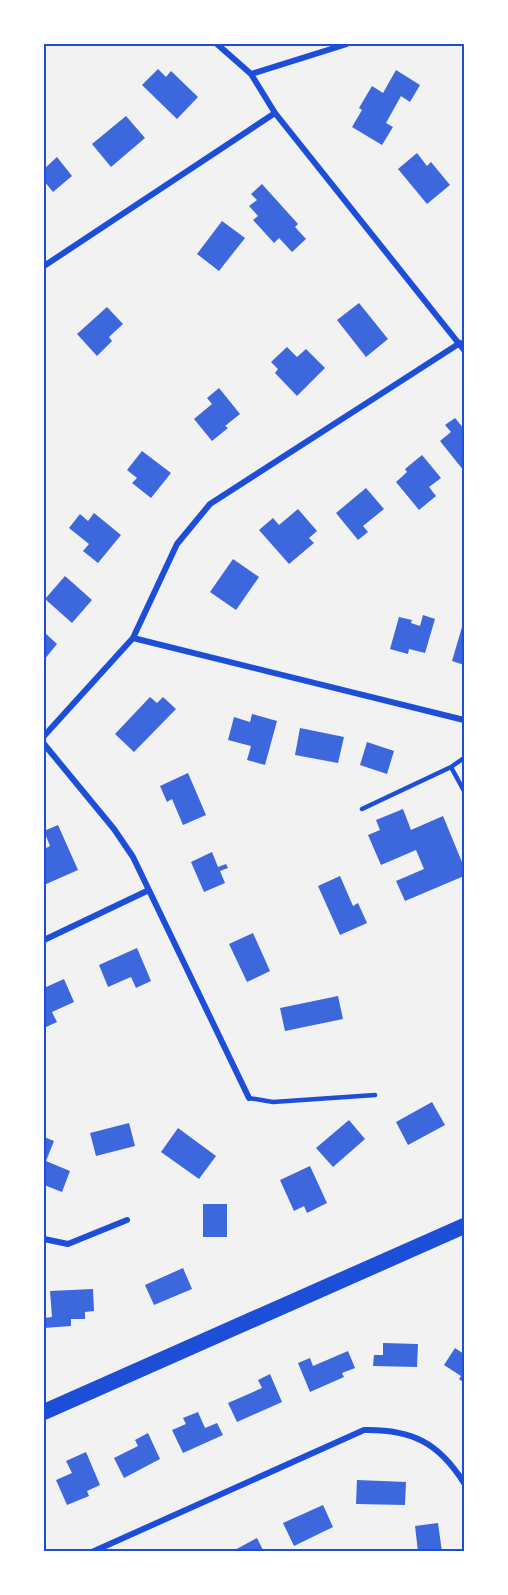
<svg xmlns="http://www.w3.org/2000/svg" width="508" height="1595" font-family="'Nunito Sans',sans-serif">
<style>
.building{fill:#3d67dc}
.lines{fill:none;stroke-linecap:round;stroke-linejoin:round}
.service{stroke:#1d4ed8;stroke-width:4.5}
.minor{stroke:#1d4ed8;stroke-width:6}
.trunk{stroke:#1d4ed8;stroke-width:16}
.neatline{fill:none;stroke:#1d4ed8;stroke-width:2}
</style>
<rect width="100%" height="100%" fill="#f2f2f2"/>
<path class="building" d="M158,69l8,8 5,-6 27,26 -21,22 -35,-34z
M396,70l24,15 -10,17 -9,-6 -15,27 7,4 -11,18 -30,-18 10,-17 -3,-2 13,-22 11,7z
M126,116l19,22 -34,29 -19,-23z
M417,153l10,13 4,-4 19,23 -23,19 -29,-35z
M57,157l15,19 -19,16 -9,-11v-12z
M262,184l36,40 -3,3 11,12 -14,13 -13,-14 -5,5 -21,-23 5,-4 -9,-10 8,-6 -6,-6z
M222,221l23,17 -26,33 -22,-17z
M359,303l29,36 -22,18 -29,-37z
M107,307l16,17 -14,13 3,4 -15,15 -20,-22z
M287,347l10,10 9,-8 19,19 -28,28 -22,-23 3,-4 -7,-7z
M219,388l21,26 -15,12 3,2 -16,13 -18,-22 18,-15 -5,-6z
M455,418l9,11v42l-24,-30 11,-9 -6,-7z
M142,451l29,22 -20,25 -19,-15 5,-5 -10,-8z
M422,455l19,23 -12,9 7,9 -17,14 -23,-28 11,-10 -2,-3z
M366,488l18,21 -21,17 5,6 -10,8 -22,-27z
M298,509l19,22 -8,7 5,5 -25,21 -30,-34 14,-12 6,7z
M94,513l27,22 -23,28 -15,-12 6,-7 -20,-16 11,-14 8,7z
M233,559l26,18 -23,33 -26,-18z
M65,576l27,24 -20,23 -27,-24z
M423,615l12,4 -10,34 -16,-4 -1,5 -18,-5 9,-32 13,3 -1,3 9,3z
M462,627l2,1v37l-12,-4z
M44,632l13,12 -13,16z
M150,697l7,6 6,-6 13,12 -42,43 -19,-18z
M252,714l25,7 -12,44 -18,-5 4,-14 -23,-6 6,-23 16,5z
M300,728l44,9 -6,26 -43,-8z
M367,742l27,9 -7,23 -27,-9z
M188,773l18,42 -23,10 -11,-26 -5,3 -7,-16z
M403,809l8,21 32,-14 21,51v9l-59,25 -9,-20 28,-12 -8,-19 -35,15 -13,-30 12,-5 -4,-10z
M58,825l20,45 -34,15v-36l6,-3 -6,-15z
M212,852l6,15 8,-3 2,4 -8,3 5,12 -21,9 -13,-30z
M340,876l13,30 5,-3 9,20 -27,12 -22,-49z
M253,933l17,38 -23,11 -18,-38z
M137,948l14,33 -15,7 -5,-11 -23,10 -9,-22z
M64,979l10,23 -22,10 5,10 -13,6v-40z
M338,996l5,23 -58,12 -5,-23z
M432,1102l13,23 -37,20 -12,-23z
M349,1120l16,19 -32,28 -17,-19z
M129,1123l6,23 -39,10 -6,-23z
M178,1128l38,28 -17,23 -38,-27z
M44,1137l10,4 -8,20 24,10 -8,21 -18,-7z
M310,1166l17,37 -20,10 -3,-7 -10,5 -14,-31z
M203,1204h24v33h-24z
M183,1268l9,21 -38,16 -9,-20z
M93,1289l1,22 -9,1v7h-14v7l-27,2v-10l8,-1 -2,-26z
M383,1343l35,1 -1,23 -44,-1 1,-11h9z
M455,1348l9,6v29l-5,-4 2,-3 -17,-11z
M348,1351l7,17 -13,5 2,4 -34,15 -12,-29 12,-5 3,8z
M270,1374l12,28 -45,20 -9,-19 34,-15 -4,-8z
M198,1412l7,16 12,-5 6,12 -40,18 -11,-23 14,-6 -3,-6z
M148,1433l12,26 -36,19 -10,-20 24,-12 -3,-6z
M86,1452l14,33 -13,6 2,5 -22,9 -11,-25 16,-7 -6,-12z
M357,1480l49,2 -1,23 -49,-1z
M323,1505l10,22 -39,19 -11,-23z
M438,1523l4,29h-24l-3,-26z
M257,1538l7,14h-33z"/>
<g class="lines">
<path class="service" d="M464,758l-13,9 13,24
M362,809l89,-42
M249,1098l24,4 102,-7"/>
<path class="minor" d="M217,44l34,30 24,39 189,237
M251,74l96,-30
M44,266l231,-153
M133,638l331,82
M44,736l89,-98 44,-94 33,-40 250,-161
M44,744l70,85 19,28 116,241
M44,940l105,-50
M44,1239l24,5 59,-24
M92,1552l272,-122c48,-1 75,13 100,53"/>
<path class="trunk" d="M44,1412l420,-186"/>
</g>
<rect width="508" height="1595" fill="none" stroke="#ffffff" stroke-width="90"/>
<rect x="45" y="45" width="418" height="1505" class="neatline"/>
</svg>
